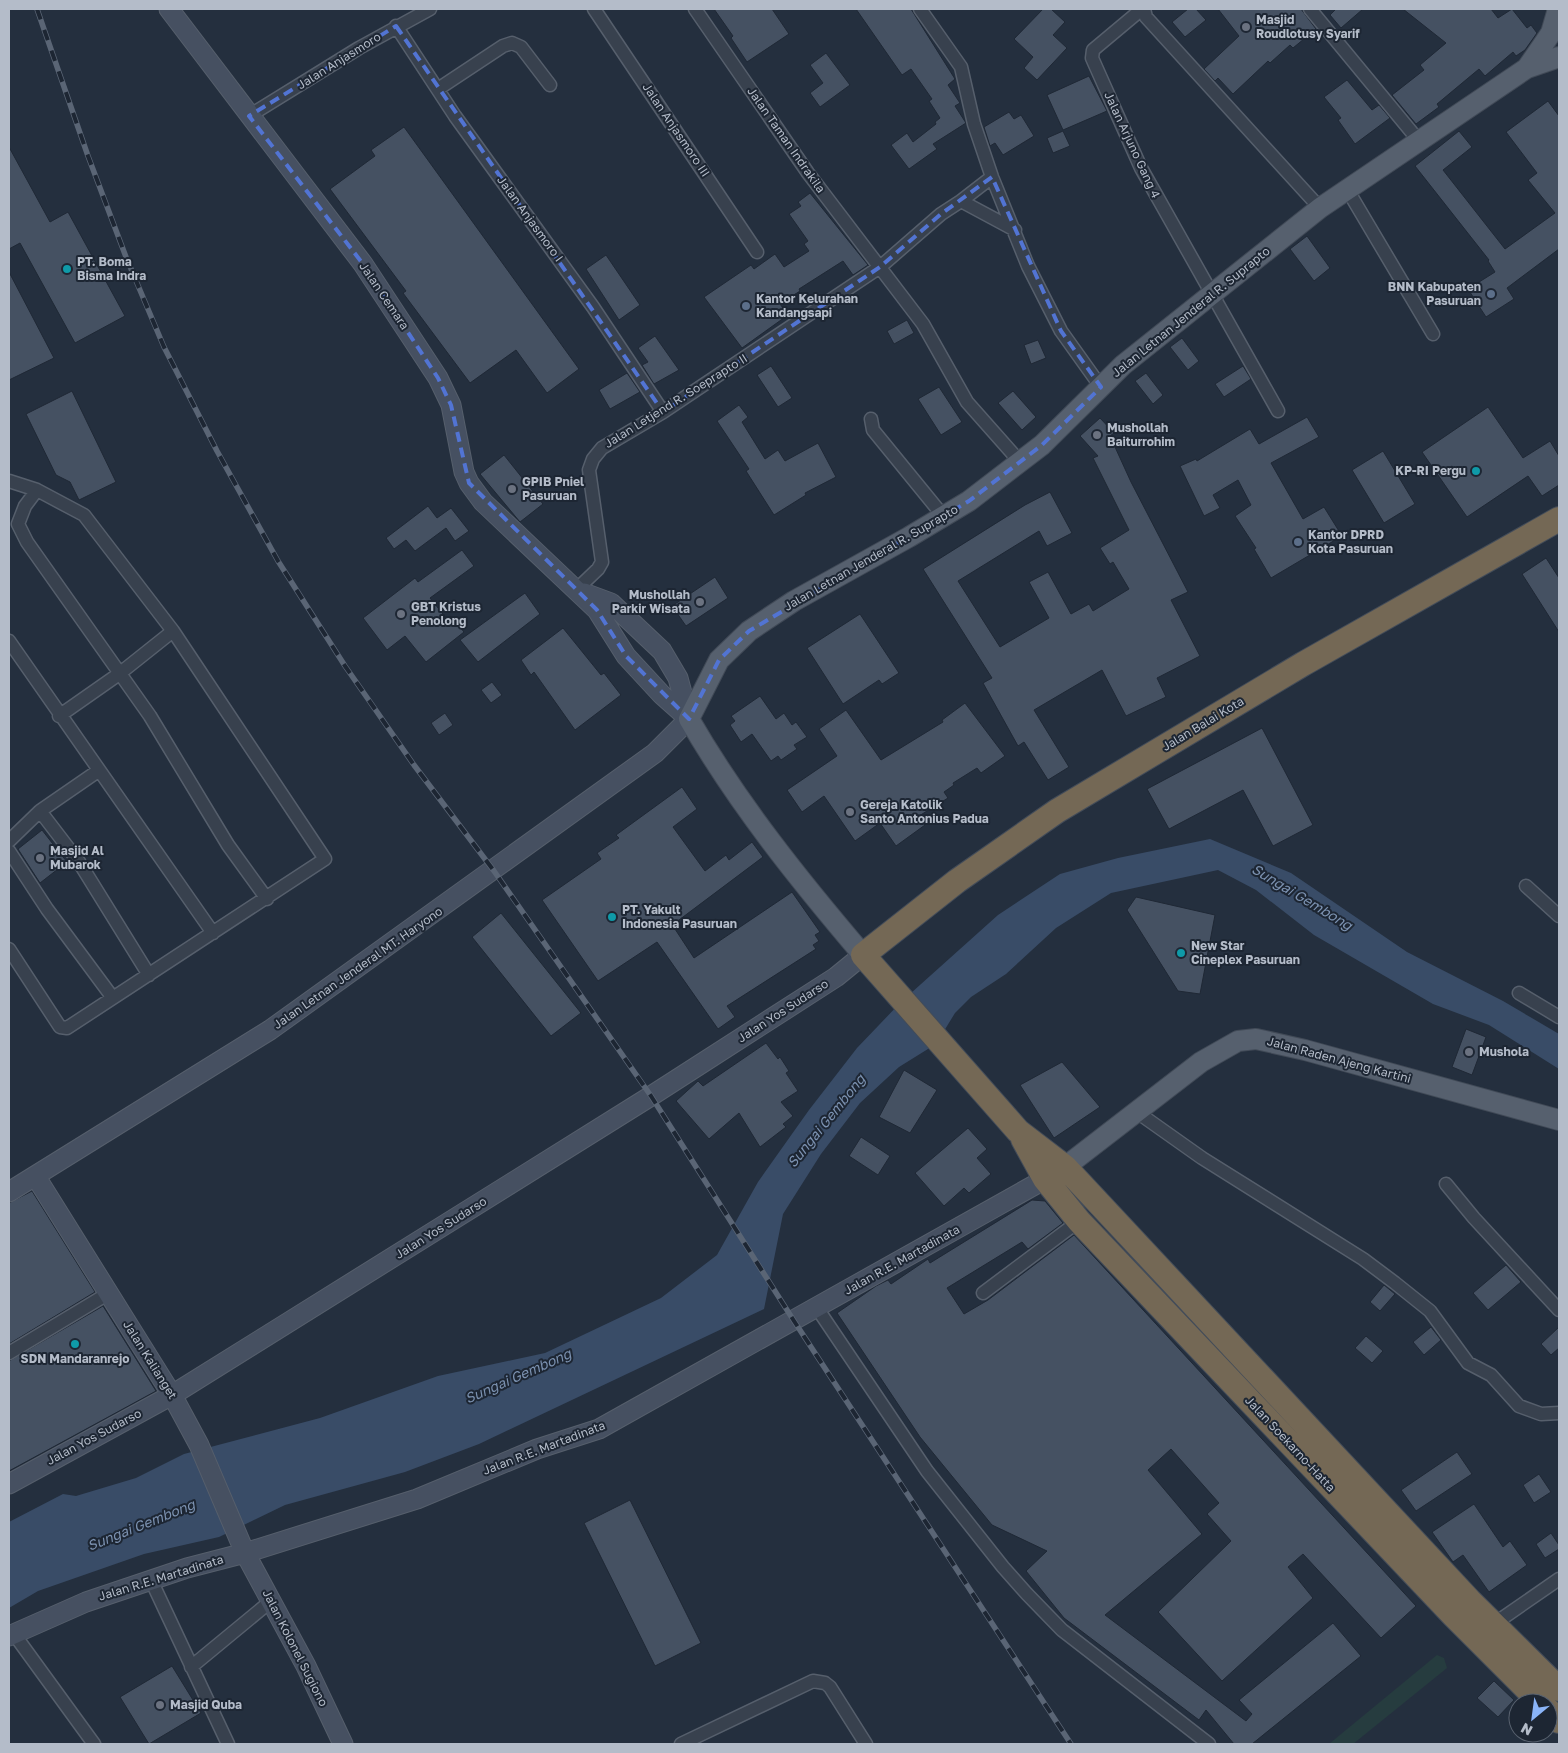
<svg xmlns="http://www.w3.org/2000/svg" width="1568" height="1753" font-family="'Golos Text',sans-serif">
<style>
.green{fill:#263c3f}
.water{fill:#394c67}
.building{fill:#455162;stroke:#1f2835}
.lines{fill:none;stroke-linecap:round;stroke-linejoin:round}
.street-casing{stroke:#565f6c;stroke-width:15}
.secondary-casing{stroke:#565f6c;stroke-width:21}
.primary-casing{stroke:#414a57;stroke-width:22}
.highway-casing{stroke:#434c59;stroke-width:26}
.street{stroke:#38414e;stroke-width:12}
.secondary{stroke:#465061;stroke-width:19}
.primary{stroke:#56606e;stroke-width:20}
.highway{stroke:#746855;stroke-width:24}
.rail-casing{stroke:#5a6575;stroke-width:5.5}
.rail{stroke:#1d2633;stroke-width:4;stroke-dasharray:11;stroke-linecap:butt}
.marked{fill:none;stroke:#5274d3;stroke-width:4;stroke-dasharray:10 6;stroke-linejoin:round}
.worship-dot{fill:#6b7280;stroke:#1d2633;stroke-width:2}
.culture-dot{fill:#0f9aa8;stroke:#1d2633;stroke-width:2}
.service-dot{fill:#5c6f8a;stroke:#1d2633;stroke-width:2}
.labels{text-anchor:middle;stroke-width:4;stroke-linejoin:round;paint-order:stroke}
.poi-label{font-size:12px;font-weight:bold;fill:#b4bcc9;stroke:#1d2633;text-anchor:start}
.street-label{font-size:12px;fill:#b4bcc9;stroke:#1d2633}
.water-label{font-size:14px;font-style:italic;fill:#7c92b1;stroke:#1d2633}
</style>
<rect width="100%" height="100%" fill="#242f3e"/>
<path class="green" d="M1437,1655l7,3 3,10 -94,76h-24z"/>
<path class="water" d="M1210,839l81,34 116,79 96,49 56,33v35l-70,-44 -56,-21 -119,-69 -58,-45 -38,-20 -107,23 -55,35 -50,46 -35,23 -16,16 -19,31 -37,23 -39,36 -39,51 -38,60 -19,95 -285,135 -74,28 -120,33 -66,32 -75,17 -106,37 -29,17v-86l54,-28 13,2 60,-18 48,-24 136,-36 118,-42 107,-23 116,-55 56,-43 41,-73 51,-72 48,-62 44,-46 97,-87 62,-41 58,-16z"/>
<path class="building" d="M714,9h58l17,25 -42,28 -16,-24 2,-2z
M856,9h55l44,70 -7,6 12,18 -5,3 11,17 -33,21 4,5 -28,20 -18,-24 16,-12 6,9 23,-18 -1,-2 5,-4 -11,-17 3,-2 -21,-30 -9,6z
M1043,9h8l14,13 -12,13 14,13 -30,32 -13,-12 9,-11 -19,-18z
M1188,9h8l10,11 -21,17 -13,-15z
M1218,9h83l15,20 -23,19 -3,-3 -20,18 -2,-2 -35,33 -15,-16 -3,3 -11,-12 35,-33z
M1336,9h27l-22,19 -11,-13z
M1403,9h88l7,9 14,-9 15,19 4,-3 6,8 -12,17 -9,6 -3,-4 -28,24 -6,-7 -42,35 2,3 -23,17 -24,-29 32,-25 -4,-5 26,-22z
M826,53l24,32 -30,22 -10,-14 13,-10 -13,-18z
M1089,76l18,35 -44,19 -16,-35z
M1347,80l25,30 7,-5 11,13 -35,26 -17,-24 3,-2 -17,-21z
M1548,101l11,15v133l-52,39 7,11 -28,18 -18,-28 27,-17 -7,-11 1,-1 -74,-94 44,-35 13,16 -29,23 62,79 50,-36 -27,-33 9,-7 -31,-41z
M1009,112l5,7 7,-4 13,21 -31,19 -8,-12 -5,3 -6,-19z
M404,127l175,242 -32,24 -31,-43 -46,33 -67,-90 3,-2 -76,-102 45,-33 -4,-6z
M1063,131l7,15 -17,7 -6,-15z
M9,147l41,75 18,-10 57,104 -50,27 -55,-100 -11,6z
M810,193l58,72 -15,10 -10,-14 -44,28 1,2 -20,13 8,11 -46,33 -38,-51 47,-32 3,4 21,-15 9,13 25,-16 -5,-7 4,-3 -19,-27 12,-8 -3,-4z
M1307,236l23,32 -16,13 -24,-32z
M606,255l34,50 -21,15 -33,-51z
M9,272l45,86 -45,22z
M907,320l7,13 -20,11 -7,-13z
M655,336l24,34 -25,14 -12,-19 6,-3 -10,-14z
M1182,338l17,23 -11,9 -18,-23z
M1038,340l8,18 -15,6 -7,-19z
M771,366l21,32 -14,9 -21,-32z
M1243,366l8,13 -27,18 -9,-13z
M627,373l13,19 -30,17 -11,-19z
M1146,373l17,22 -10,9 -18,-23z
M939,387l23,35 -21,13 -23,-36z
M72,391l44,91 -37,18 -9,-18 -14,-7 -30,-61z
M1013,391l23,26 -14,13 -24,-27z
M739,405l9,12 -6,5 23,37 13,-9 7,11 33,-18 18,34 -31,16 1,2 -32,20 -28,-44 3,-2 -32,-48z
M1488,407l35,51 27,-17 9,15v29l-17,11 -14,-20 -61,41 -45,-65z
M1307,417l12,20 -48,26 32,56 21,-12 18,29 -71,42 -17,-29 2,-1 -21,-32 16,-11 -13,-25 -25,15 7,13 -16,8 -24,-50 16,-7 1,2 53,-32 9,15z
M1100,418l14,15 -4,3 21,46 57,110 -17,8 29,56 -43,22 9,19 -40,19 -24,-46 -68,40 35,57 -21,13 -24,-38 -6,4 -35,-63 9,-5 -69,-109 102,-64 25,-13 22,41 -25,13 -8,-15 -81,50 42,66 49,-29 -20,-36 19,-10 23,42 18,-10 4,7 36,-22 -16,-27 -3,2 -10,-16 29,-18 -36,-72 5,-2 -18,-20z
M1383,451l32,53 -31,19 -32,-53z
M504,455l39,49 -23,18 -40,-48z
M428,506l9,12 14,-10 18,23 -14,10 -9,-13 -31,23 -9,-11 -12,9 -8,-11z
M462,550l12,16 -44,32 17,21 4,-3 13,16 -38,30 -21,-26 -18,14 -24,-32 52,-40 3,4z
M1546,558l13,20v54l-37,-58z
M715,577l13,21 -42,28 -14,-20z
M525,593l15,21 -62,48 -18,-22z
M860,614l39,59 -17,11 -3,-4 -36,24 -36,-56z
M563,628l38,47 3,-2 17,22 -46,35 -41,-58 -3,3 -10,-15z
M492,682l10,13 -11,8 -10,-13z
M760,696l16,23 8,-6 8,12 4,-3 11,15 -13,8 3,4 -16,11 -3,-4 -7,5 -19,-27 -11,8 -11,-17 5,-4 -4,-5z
M965,703l40,53 -24,17 -4,-5 -24,15 1,2 -10,7 4,6 -29,18 6,9 -29,21 -16,-23 -25,18 -31,-45 -22,16 -15,-22 50,-34 -18,-27 27,-19 35,50 62,-38 -1,-2z
M445,713l8,12 -14,10 -8,-12z
M1262,728l51,97 -40,21 -30,-56 -74,39 -22,-40z
M682,787l15,22 -24,18 32,44 21,-16 3,5 23,-18 11,15 -88,66 2,5 -2,1 19,29 98,-66 28,40 -5,3 4,6 -6,4 3,4 -89,57 8,11 -17,12 -61,-87 -59,39 -56,-81 59,-41 -4,-6 22,-15 -3,-3z
M42,830l25,32 -27,21 -22,-34z
M1136,897l79,18 -15,79 -22,-3 -51,-81z
M501,913l80,100 -30,23 -79,-99z
M1466,1029l20,8 -14,38 -20,-8z
M766,1043l12,16 2,-2 9,14 -3,2 12,18 -17,11 12,14 -10,8 3,3 -26,20 -21,-34 -30,26 -33,-38 22,-20 5,5z
M1062,1062l38,45 -46,31 -34,-53z
M904,1070l33,20 -27,43 -31,-16z
M968,1128l19,21 -10,9 14,16 -22,19 -5,-5 -20,18 -29,-33z
M861,1137l29,19 -12,19 -29,-19z
M32,1191l63,101 -86,52v-141z
M1032,1200l13,1 18,22 -35,26 -6,-7 -75,46 17,26 24,-14 86,-65 342,371 -35,32 -78,-84 -15,13 25,31 -91,83 -64,-69 73,-71 -24,-27 12,-11 -48,-54 -23,21 54,64 -97,81 141,106 6,-7 -13,-14 94,-77 28,33 -109,88h-18l-28,-34 -7,10 -135,-102 -38,-47 21,-20 -55,-26 -72,-88 -83,-124 39,-27 12,-6 3,4 37,-25 2,4z
M1506,1265l15,17 -33,28 -15,-17z
M1384,1285l11,9 -15,17 -10,-9z
M103,1306l53,85 -147,80v-110z
M1431,1327l10,13 -17,15 -11,-13z
M1559,1327v21l-8,7 -10,-11z
M1366,1336l17,15 -11,12 -17,-15z
M1457,1452l15,22 -56,37 -15,-21z
M1539,1474l12,18 -17,11 -11,-18z
M630,1500l71,143 -46,23 -71,-143z
M1474,1504l29,43 7,-6 17,24 -38,27 -26,-37 -10,7 -21,-30z
M1551,1533l8,12v4l-14,9 -9,-14z
M172,1666l29,47 -52,31 -29,-47z
M1494,1681l20,19 -16,17 -21,-19z"/>
<g class="lines">
<g class="street-casing">
<path id="street" d="M594,9l163,243
M695,9l113,164 115,151 44,78 54,61
M920,9l41,58 13,57 18,53 36,89 33,65 40,56
M1142,9l-49,41 -1,8 49,110 137,243
M1144,9l2,8 174,191
M1310,9l109,132
M396,26l59,90 138,191 70,105
M438,89l65,-43 9,-3 9,4 29,38
M249,116l110,-68 71,-39
M1347,189l86,145
M961,201l31,-24
M871,419l2,11 71,87
M9,481l28,9 47,25 89,116 152,228 -258,169 -7,-1 -51,-78
M37,490l-12,16 -7,18 9,18 123,174 78,129 39,54
M576,590l22,-21 4,-7 -13,-92 4,-11 9,-11 61,-36 217,-145 61,-53 20,-13 54,29
M9,641l204,292
M59,716l60,-42 54,-43
M40,811l58,-40
M9,841l31,-30 39,51 70,113
M9,851l38,58 66,89
M1526,886l33,30
M1519,993l40,24
M1137,1112l65,46 161,101 32,24 35,28 38,52 23,12 28,31 22,8 18,-1
M1446,1184l28,34 85,92
M983,1293l96,-72
M817,1308l110,163 76,96 24,27 35,36 147,114
M9,1353l100,-60
M151,1580l77,164
M1494,1624l65,-45
M14,1634l80,110
M191,1667l80,-66
M681,1744l132,-63 12,2 5,4 36,57"/>
</g>
<g class="secondary-casing">
<path id="secondary" d="M169,9l194,255 75,114 13,27 13,67 5,11 14,19 114,108 29,46 36,39 27,24
M584,593l27,10 51,48 16,27 11,41
M36,1177l136,218 27,50 46,108 61,113 37,78
M9,1192l261,-162 385,-277 34,-34
M9,1484l163,-89 479,-299 185,-119 27,-22
M9,1636l77,-34 101,-34 58,-15 172,-54 120,-50 62,-20 457,-256"/>
</g>
<g class="primary-casing">
<path id="primary" d="M1527,68l24,-35 7,-24
M863,955c-63,-74 -125,-151 -174,-236l30,-59 30,-29 45,-30 115,-64 60,-36 73,-56 81,-80 197,-157 207,-140 32,-11
M1065,1167l136,-105 37,-21 18,-2 49,11 254,70"/>
</g>
<g class="highway-casing">
<path id="highway" d="M1559,519l-256,145 -246,147 -100,70 -94,74 155,176 47,36 405,434 89,88
M1023,1139l22,40 34,42 374,394 88,88
M1548,1710l11,11"/>
</g>
<use href="#street" class="street"/>
<use href="#secondary" class="secondary"/>
<use href="#primary" class="primary"/>
<use href="#highway" class="highway"/>
<g class="rail-casing">
<path id="rail" d="M37,9l51,147 38,101 38,90 53,104 61,110 67,105 69,99 80,106 157,225 143,225 277,423"/>
</g>
<use href="#rail" class="rail"/>
</g>
<path class="marked" d="M396,26l267,386 217,-145 61,-53 51,-37 69,154 40,56 -59,58 -73,56 -220,130 -30,29 -30,59 -63,-63 -29,-46 -128,-127 -18,-78 -13,-27 -75,-114 -114,-148z"/>
<g class="worship-dot">
<circle cx="1246" cy="27" r="5"/>
<circle cx="1097" cy="435" r="5"/>
<circle cx="512" cy="489" r="5"/>
<circle cx="700" cy="602" r="5"/>
<circle cx="401" cy="614" r="5"/>
<circle cx="850" cy="812" r="5"/>
<circle cx="40" cy="858" r="5"/>
<circle cx="1469" cy="1052" r="5"/>
<circle cx="160" cy="1705" r="5"/>
</g>
<g class="culture-dot">
<circle cx="67" cy="269" r="5"/>
<circle cx="1476" cy="471" r="5"/>
<circle cx="612" cy="917" r="5"/>
<circle cx="1181" cy="953" r="5"/>
<circle cx="75" cy="1344" r="5"/>
</g>
<g class="service-dot">
<circle cx="1491" cy="294" r="5"/>
<circle cx="746" cy="306" r="5"/>
<circle cx="1298" cy="542" r="5"/>
</g>
<g class="labels">
<g class="poi-label">
<text x="1256" y="24">Masjid<tspan x="1256" dy="14">Roudlotusy Syarif</tspan></text>
<text x="77" y="266">PT. Boma<tspan x="77" dy="14">Bisma Indra</tspan></text>
<text x="1481" y="291" text-anchor="end">BNN Kabupaten<tspan x="1481" dy="14">Pasuruan</tspan></text>
<text x="756" y="303">Kantor Kelurahan<tspan x="756" dy="14">Kandangsapi</tspan></text>
<text x="1107" y="432">Mushollah<tspan x="1107" dy="14">Baiturrohim</tspan></text>
<text x="1466" y="475" text-anchor="end">KP-RI Pergu</text>
<text x="522" y="486">GPIB Pniel<tspan x="522" dy="14">Pasuruan</tspan></text>
<text x="1308" y="539">Kantor DPRD<tspan x="1308" dy="14">Kota Pasuruan</tspan></text>
<text x="690" y="599" text-anchor="end">Mushollah<tspan x="690" dy="14">Parkir Wisata</tspan></text>
<text x="411" y="611">GBT Kristus<tspan x="411" dy="14">Penolong</tspan></text>
<text x="860" y="809">Gereja Katolik<tspan x="860" dy="14">Santo Antonius Padua</tspan></text>
<text x="50" y="855">Masjid Al<tspan x="50" dy="14">Mubarok</tspan></text>
<text x="622" y="914">PT. Yakult<tspan x="622" dy="14">Indonesia Pasuruan</tspan></text>
<text x="1191" y="950">New Star<tspan x="1191" dy="14">Cineplex Pasuruan</tspan></text>
<text x="1479" y="1056">Mushola</text>
<text x="75" y="1363" text-anchor="middle">SDN Mandaranrejo</text>
<text x="170" y="1709">Masjid Quba</text>
</g>
<g class="street-label">
<text transform="translate(339 61) rotate(-32)" y="4">Jalan Anjasmoro</text>
<text transform="translate(676 130) rotate(56)" y="4">Jalan Anjasmoro III</text>
<text transform="translate(786 140) rotate(55)" y="4">Jalan Taman Indrakila</text>
<text transform="translate(1132 145) rotate(65)" y="4">Jalan Arjuno Gang 4</text>
<text transform="translate(530 219) rotate(54)" y="4">Jalan Anjasmoro I</text>
<text transform="translate(384 296) rotate(56)" y="4">Jalan Cemara</text>
<text transform="translate(1191 312) rotate(-39)" y="4">Jalan Letnan Jenderal R. Suprapto</text>
<text transform="translate(676 401) rotate(-32)" y="4">Jalan Letjend R. Soeprapto II</text>
<text transform="translate(871 558) rotate(-30)" y="4">Jalan Letnan Jenderal R. Suprapto</text>
<text transform="translate(1203 724) rotate(-31)" y="4">Jalan Balai Kota</text>
<text transform="translate(358 968) rotate(-35)" y="4">Jalan Letnan Jenderal MT. Haryono</text>
<text transform="translate(783 1011) rotate(-33)" y="4">Jalan Yos Sudarso</text>
<text transform="translate(1339 1060) rotate(15)" y="4">Jalan Raden Ajeng Kartini</text>
<text transform="translate(441 1228) rotate(-32)" y="4">Jalan Yos Sudarso</text>
<text transform="translate(902 1260) rotate(-29)" y="4">Jalan R.E. Martadinata</text>
<text transform="translate(150 1360) rotate(58)" y="4">Jalan Kalianget</text>
<text transform="translate(94 1437) rotate(-28)" y="4">Jalan Yos Sudarso</text>
<text transform="translate(1290 1444) rotate(47)" y="4">Jalan Soekarno-Hatta</text>
<text transform="translate(544 1448) rotate(-21)" y="4">Jalan R.E. Martadinata</text>
<text transform="translate(161 1578) rotate(-17)" y="4">Jalan R.E. Martadinata</text>
<text transform="translate(295 1648) rotate(63)" y="4">Jalan Kolonel Sugiono</text>
</g>
<g class="water-label">
<text transform="translate(1302 897) rotate(31)" y="5">Sungai Gembong</text>
<text transform="translate(826 1121) rotate(-51)" y="5">Sungai Gembong</text>
<text transform="translate(518 1376) rotate(-24)" y="5">Sungai Gembong</text>
<text transform="translate(141 1525) rotate(-22)" y="5">Sungai Gembong</text>
</g>
</g>
<rect width="1568" height="1753" fill="none" stroke="#b4bcc9" stroke-width="20"/>
<g transform="translate(1533 1718) rotate(209)"><circle r="24" fill="#1d2633" stroke="#59626f"/>
<path d="M0-4L9 19L0 12L-9 19Z" fill="#8ab4f8"/>
<text y="-8" font-size="14" font-weight="bold" text-anchor="middle" fill="#b4bcc9">N</text>
</g>
</svg>
